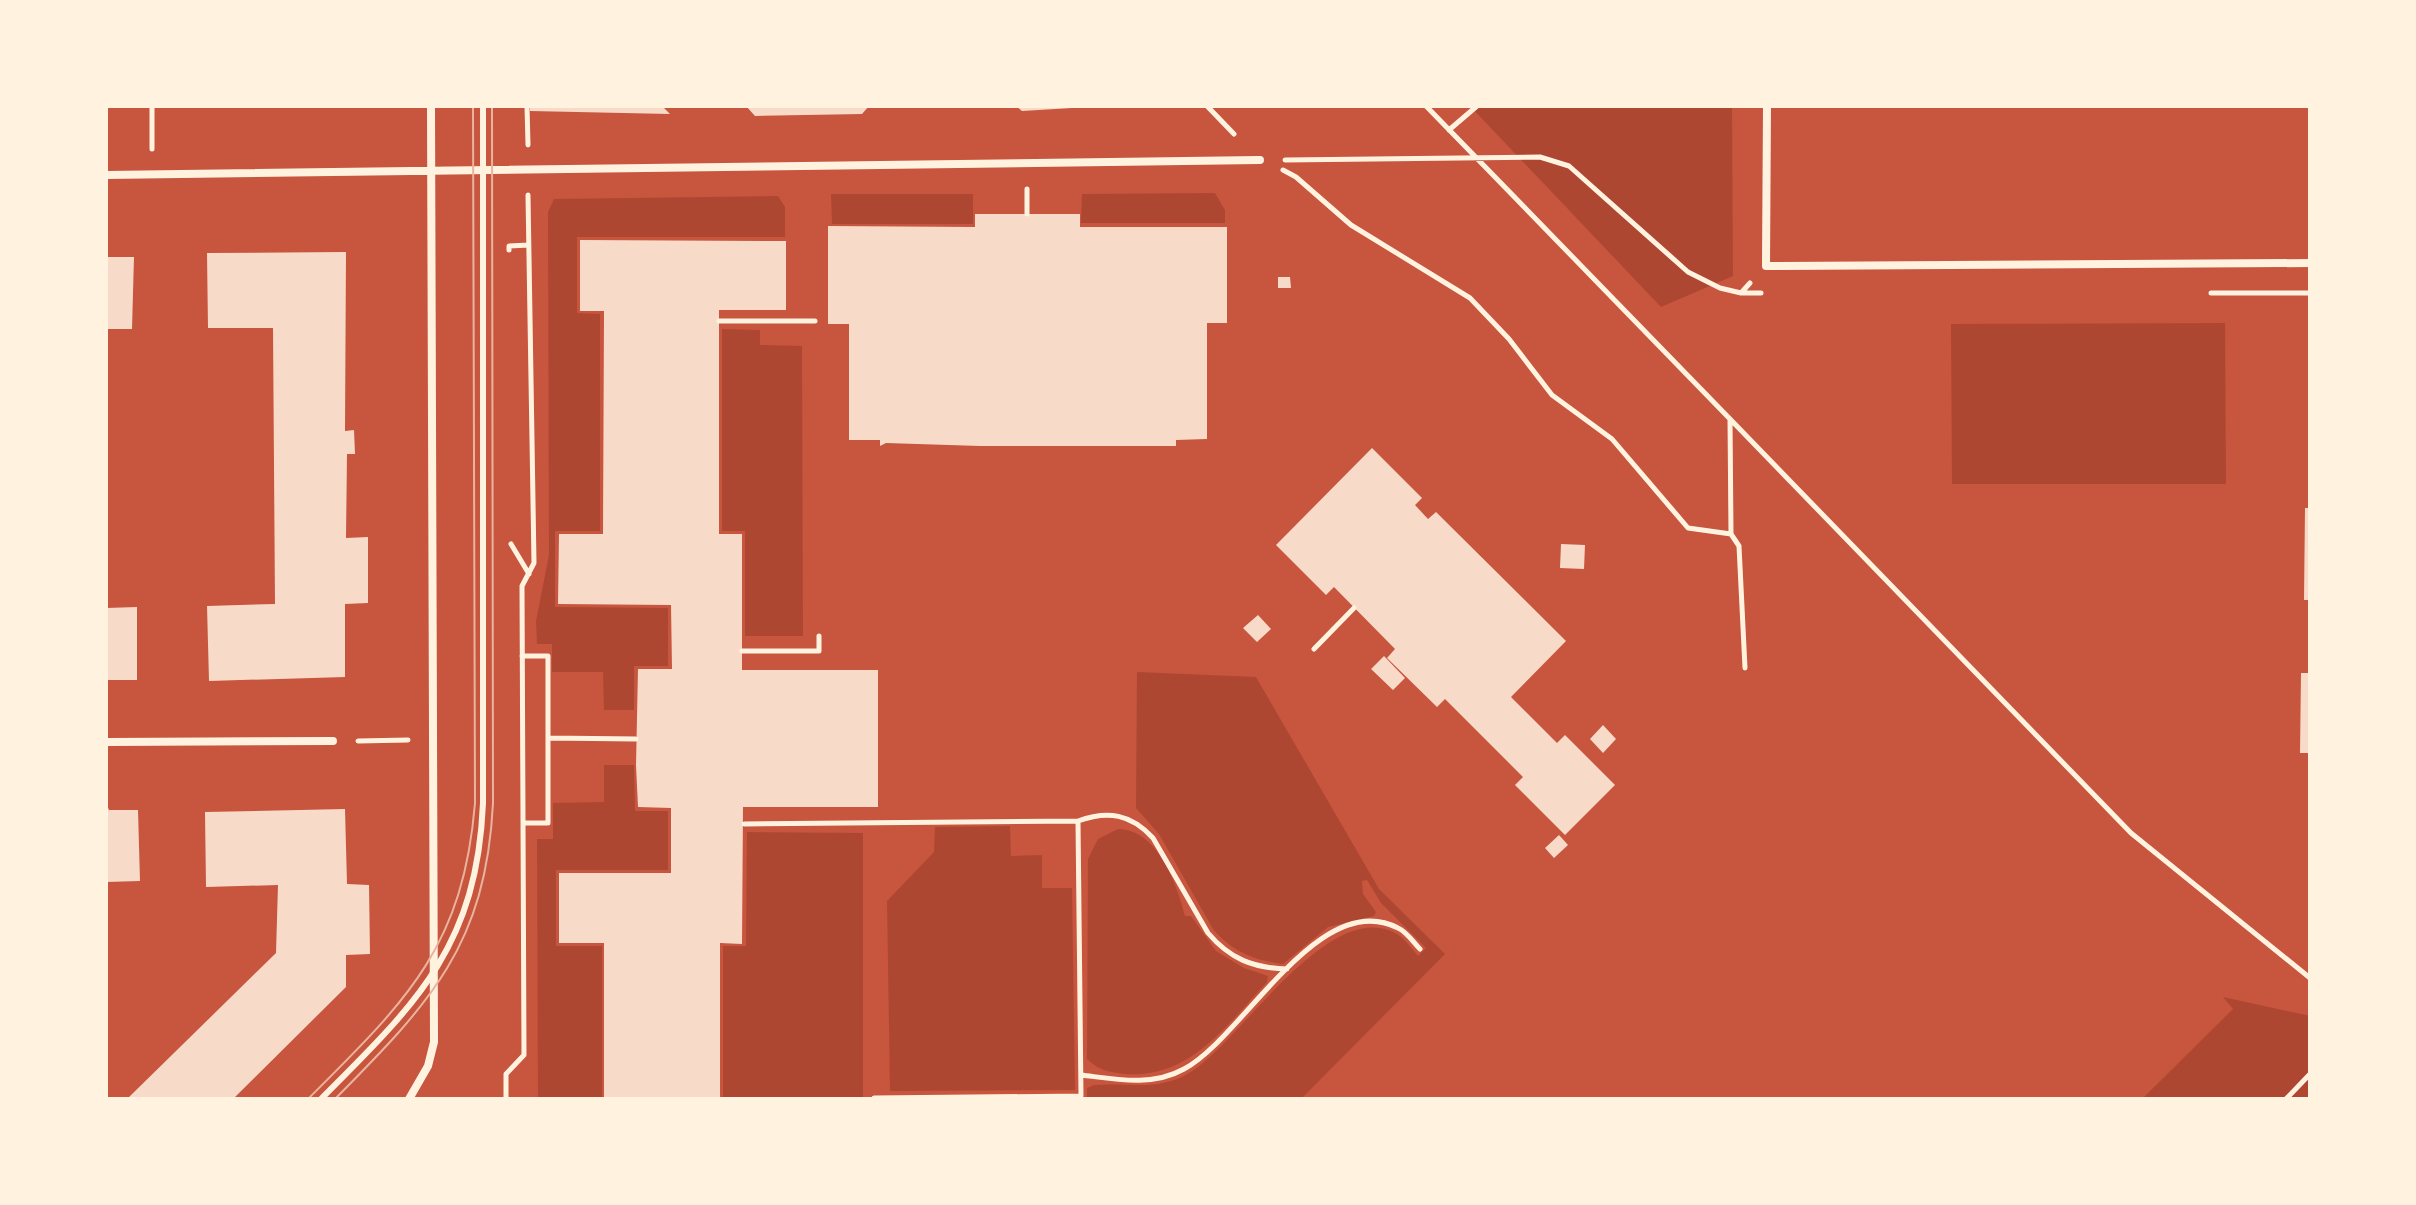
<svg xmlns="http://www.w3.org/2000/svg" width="2416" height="1205" font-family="Arial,sans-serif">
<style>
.green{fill:#ae4732}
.building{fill:#f7dbc8}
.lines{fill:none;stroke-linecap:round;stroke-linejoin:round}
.path{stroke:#fff3e0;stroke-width:5}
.service{stroke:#fff3e0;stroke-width:6}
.minor{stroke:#fff3e0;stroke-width:8}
.tram{stroke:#e9b49f;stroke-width:2}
</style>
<rect width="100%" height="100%" fill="#c8553d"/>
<path class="green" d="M1470,106h262l1,170 -72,31z
M1215,193l10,17v13h-144l1,-29z
M831,194h142v30h-141z
M778,196l7,11v30h-208v76l23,1v217h-45v76l113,1v58h-34v44h-30l-1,-38h-51v-28h-15l-1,-23 13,-66 -1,-343 6,-13z
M2225,323l1,161h-274l-1,-160z
M722,329l38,1v15l42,1 1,290h-58v-105h-23z
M1137,672l119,5 123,212 66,65 -144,145h-214v-11l7,-3c34,-3 64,7 95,-12 51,-30 140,-178 208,-139 8,5 15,15 21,22l8,-8 -45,-45 -14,-23 -5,1 1,13 13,18 -2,4 -46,11 -45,37c-30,-4 -50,-12 -70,-35l-54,-95 -23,-26z
M604,765h30l1,46h33v59h-112v76h46v153h-64l-1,-260h16v-36l51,-1z
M1010,826l1,30 31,-1v33h30l3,202 -185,1 -3,-190 47,-49 1,-25z
M1118,829c39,0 59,55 67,87h6l25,35 28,17 24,8 -1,6c-39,42 -77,97 -141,92 -17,-2 -26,-3 -39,-15l1,-200 10,-20z
M747,832l116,1v266h-140v-153h23z
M2223,997l87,19v83h-168l91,-90z"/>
<path class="building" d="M530,106h132l8,8 -140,-3z
M746,106h123l-7,8 -107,2z
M1016,106h56v2l-50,3z
M975,214h105v13h147v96h-20v116l-31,1v6h-196l-94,-3 -6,3v-6h-31v-116h-21v-98l147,1z
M580,240l206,1v69h-67v224h23v136h136v137h-135l-1,137 -22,-1v156h-116v-156h-45v-70h112v-65l-33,-1 -2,-42 2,-96h34l-1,-64 -113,-1 1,-70h44l1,-223h-24z
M346,252l-1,179 9,-1 1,24h-8l-1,84 22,-1v66l-23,1v73l-136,4 -2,-75 68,-2 -2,-276h-65l-1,-75z
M106,257h28l-2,72h-26z
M1278,277h12l1,11h-13z
M1372,448l50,50 -7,7 13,14 8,-7 130,129 -55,56 46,46 8,-8 50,50 -50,50 -50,-50 8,-8 -78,-78 -8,8 -50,-49 8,-9 -61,-62 -8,8 -50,-50z
M2305,508h5v92h-6z
M1561,544l24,1 -1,24 -24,-1z
M137,607v73h-31v-72z
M1258,615l13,14 -14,13 -14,-14z
M1384,656l21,22 -12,12 -22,-21z
M2301,673h9v80h-10z
M1603,725l13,14 -13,14 -13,-14z
M106,803l3,7h29l2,71 -34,1z
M345,809l2,75 22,1 1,69 -24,1v32l-113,112h-106l149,-146 2,-68 -72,2 -1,-75z
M1559,835l9,10 -14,13 -9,-10z"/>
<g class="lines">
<path class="path" d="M152,106v43
M527,106l1,39
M1207,106l27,28
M1426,106l304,313 1,115
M1449,130l28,-24
M1285,160l255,-3 29,9 119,106 32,16 21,5
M1283,170l13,7 55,48 119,73 39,41 43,56 60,44 76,89 43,6 8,12 6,122
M1027,189v25
M509,250v-4l20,-1
M1750,283l-9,10h20
M2211,293h99
M719,321h96
M1730,419l401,414 179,145
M511,544l18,30
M1314,649l40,-41
M742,651h77v-15
M522,656h26v167h-25
M548,738l88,1
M358,741l50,-1
M1078,821c30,-11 53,-7 75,17l55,95c22,26 45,35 79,36
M744,824l334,-3 3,275 -207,2
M1081,1075c34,4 71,12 103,-6 59,-31 135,-182 214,-141 9,4 16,15 22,21
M506,1099v-25l18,-19 -2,-469 12,-23 -6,-368
M2286,1099l24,-25"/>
<path class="service" d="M321,1099c96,-96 156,-153 162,-296v-697"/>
<path class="minor" d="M1767,106l-1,160 544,-3
M106,175l1154,-15
M106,742l227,-1
M409,1099l19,-33 6,-24 -3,-936"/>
<path class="tram" d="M308,1099c98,-98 155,-151 167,-296l-2,-697
M335,1099c95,-96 151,-154 158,-296l-1,-697"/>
</g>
<rect width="2416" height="1205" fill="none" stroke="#fff3e0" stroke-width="216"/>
</svg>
